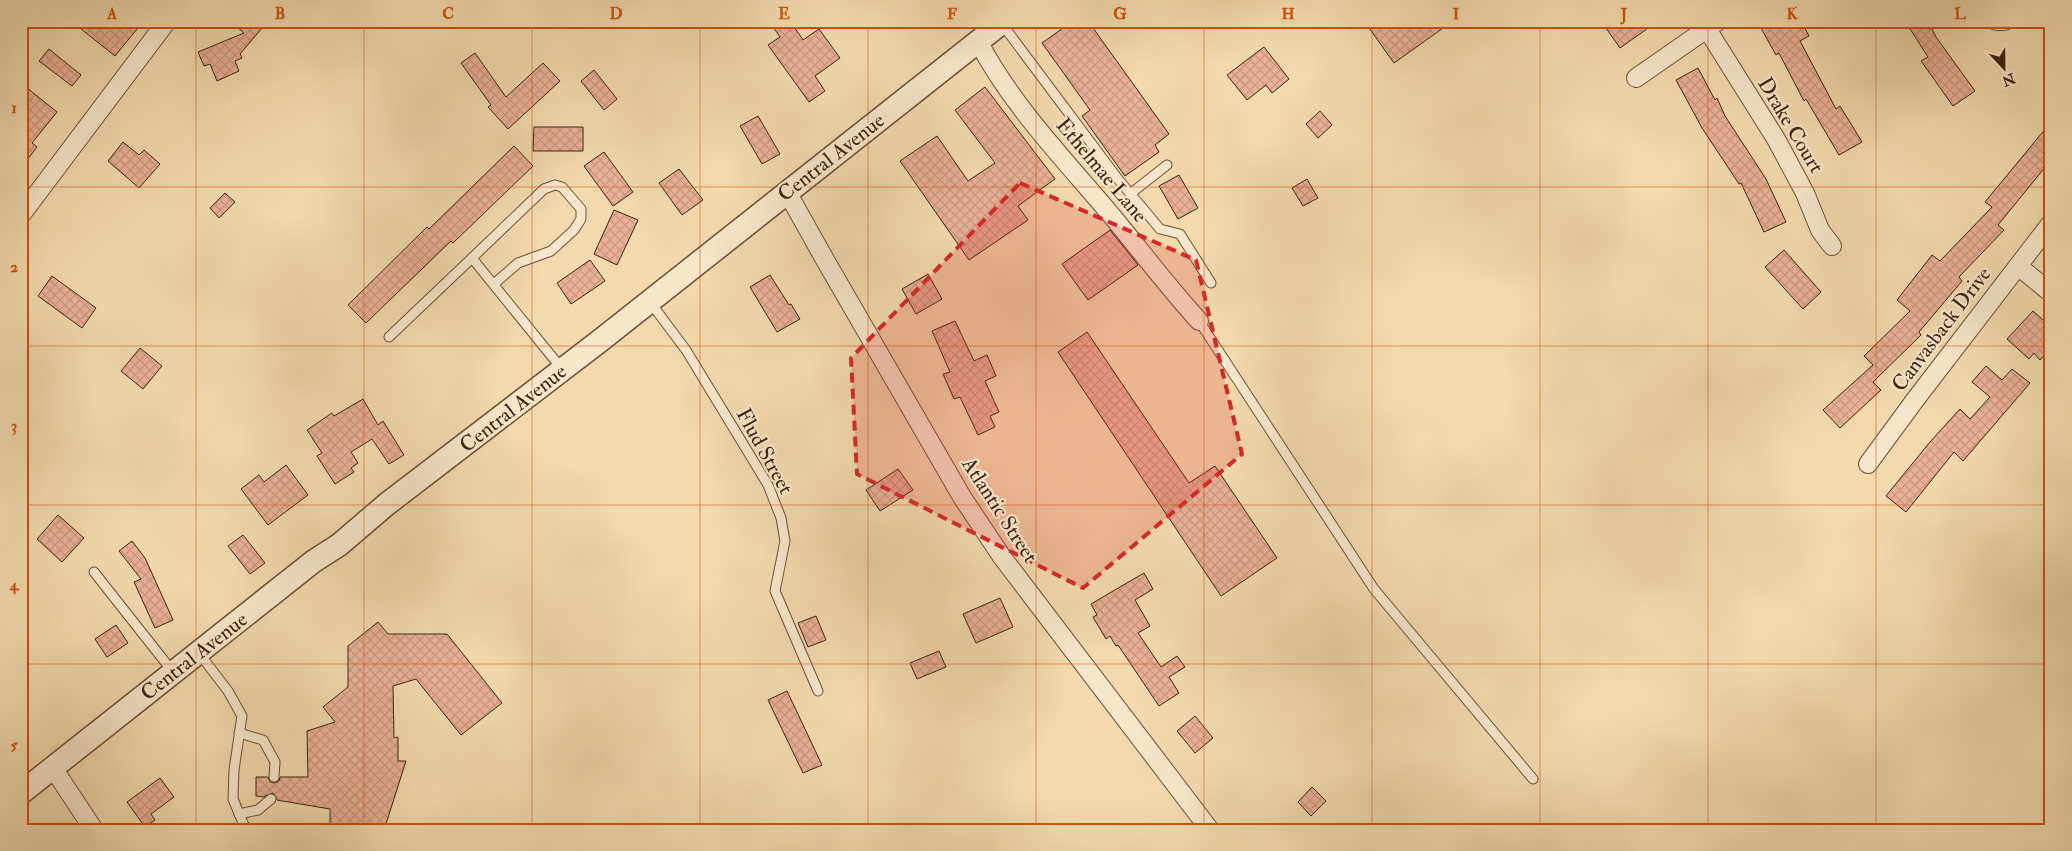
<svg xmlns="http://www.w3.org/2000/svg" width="2072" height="851" font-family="'IM FELL Double Pica',serif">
  <defs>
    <pattern id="building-cross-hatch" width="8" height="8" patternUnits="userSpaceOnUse" patternTransform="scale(1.25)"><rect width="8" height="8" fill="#e9b196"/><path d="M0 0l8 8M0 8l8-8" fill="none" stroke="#c99880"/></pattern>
  </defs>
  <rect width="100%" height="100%" fill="#f2daae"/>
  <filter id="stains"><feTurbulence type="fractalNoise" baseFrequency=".004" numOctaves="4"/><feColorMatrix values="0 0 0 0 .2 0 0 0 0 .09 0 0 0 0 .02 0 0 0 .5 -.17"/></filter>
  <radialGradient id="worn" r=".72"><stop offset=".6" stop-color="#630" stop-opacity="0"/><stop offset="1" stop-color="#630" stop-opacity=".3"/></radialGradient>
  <g fill="url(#building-cross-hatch)" stroke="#3d220b">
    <polygon points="71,21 126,21 137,29 115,56"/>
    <polygon points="230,21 268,21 240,54 242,58 235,61 239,71 217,81 210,64 204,66 198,52 244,33"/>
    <polygon points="769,21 790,21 803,40 819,29 840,58 815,76 825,91 809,102 768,45 780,37"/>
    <polygon points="1073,21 1088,21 1169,134 1155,145 1159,152 1125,176 1082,116 1090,110 1042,43"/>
    <polygon points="1364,21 1453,21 1394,63"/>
    <polygon points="1601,21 1658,21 1620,48"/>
    <polygon points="1757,21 1801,21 1809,36 1800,41 1836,109 1840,106 1862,142 1839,155 1806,99 1804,101 1779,53 1776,55"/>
    <polygon points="1905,21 1928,21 1936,37 1975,91 1953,106 1921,61 1928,57"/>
    <polygon points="1264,47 1289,79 1272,93 1266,85 1247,100 1227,75"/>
    <polygon points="49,49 81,75 72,86 39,61"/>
    <polygon points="475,53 506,97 543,63 560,81 508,129 488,107 491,105 461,63"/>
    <polygon points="1698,68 1715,100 1717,98 1725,116 1766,179 1786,222 1764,232 1741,183 1739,184 1702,128 1676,80"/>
    <polygon points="594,70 617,99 604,110 581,81"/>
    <polygon points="21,83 57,112 32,143 37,147 21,168"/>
    <polygon points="985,87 1055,179 1018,206 1028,220 969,260 900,161 937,136 968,181 995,163 955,110"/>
    <polygon points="1320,111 1332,125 1318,138 1306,124"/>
    <polygon points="758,116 780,154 762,164 740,126"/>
    <polygon points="2051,122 2051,160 1998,225 2004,230 1959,277 1962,281 1919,332 1921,335 1873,382 1881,390 1840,428 1823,410 1873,365 1864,356 1910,311 1897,300 1932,255 1940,261 1992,207 1985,202"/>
    <polygon points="534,127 583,127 583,151 533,151"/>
    <polygon points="123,142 139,155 144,150 160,164 139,188 108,161"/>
    <polygon points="514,146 533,166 453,243 451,241 366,323 348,305 427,227 429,229"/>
    <polygon points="604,152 633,192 613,206 584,166"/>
    <polygon points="679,169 703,200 682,215 659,183"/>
    <polygon points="1179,175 1198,208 1178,219 1159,186"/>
    <polygon points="1307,179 1318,198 1303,206 1292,188"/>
    <polygon points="225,193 235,202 219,218 210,208"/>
    <polygon points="614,210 638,220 617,265 594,254"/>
    <polygon points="1110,230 1138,265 1088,300 1062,264"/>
    <polygon points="1784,250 1821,292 1803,309 1765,267"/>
    <polygon points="590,260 605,281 571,304 557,283"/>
    <polygon points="928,274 942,299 916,314 902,289"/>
    <polygon points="770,275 789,305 791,304 800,319 777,332 750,287"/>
    <polygon points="52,276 96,308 82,328 38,296"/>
    <polygon points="2033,311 2051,327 2051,348 2040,360 2034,353 2029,359 2007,339"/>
    <polygon points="955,321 974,361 987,355 996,376 985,381 999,412 990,416 995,427 978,435 960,397 954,399 943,374 950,372 932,331"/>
    <polygon points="1087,332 1189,483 1215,466 1277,558 1221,596 1058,352"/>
    <polygon points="140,348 162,366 143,389 121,371"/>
    <polygon points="1986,366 2002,380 2012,369 2030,383 1963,461 1954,452 1906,512 1886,496 1930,442 1960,409 1970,419 1990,397 1972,382"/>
    <polygon points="363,399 378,425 383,421 404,455 389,464 372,439 351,452 358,463 351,468 354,472 335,484 317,456 322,453 307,430 332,413 334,416"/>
    <polygon points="286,465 308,495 268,525 241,489 259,475 264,482"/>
    <polygon points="898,469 913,490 880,511 866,490"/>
    <polygon points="58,515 84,538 62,562 37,539"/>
    <polygon points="243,535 265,563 250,574 228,546"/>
    <polygon points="132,541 145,558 173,620 155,628 134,582 141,579 119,551"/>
    <polygon points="1144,573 1153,589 1135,600 1150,626 1138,633 1161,667 1177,656 1185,667 1169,677 1179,693 1159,706 1118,645 1116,646 1110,636 1106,639 1093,617 1097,615 1091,604"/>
    <polygon points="1000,598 1013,627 976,643 963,614"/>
    <polygon points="816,616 826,640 808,647 798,623"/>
    <polygon points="378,622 388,634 447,634 502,703 461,735 416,679 393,686 394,738 398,737 398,761 406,761 384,830 330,830 330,809 277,800 273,793 263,797 256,796 256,777 268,777 270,782 274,783 279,781 280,777 308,777 307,731 335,722 323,707 348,687 348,646"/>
    <polygon points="116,625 128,643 107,657 95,639"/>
    <polygon points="939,651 946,667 917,679 910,663"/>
    <polygon points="787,691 822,765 803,773 768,700"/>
    <polygon points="1195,716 1213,738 1195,753 1177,731"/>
    <polygon points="160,778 174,797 151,814 155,820 145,827 127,802"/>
    <polygon points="1312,787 1326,801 1311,816 1298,802"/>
  </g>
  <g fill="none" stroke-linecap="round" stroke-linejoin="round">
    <defs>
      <g id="service">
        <polyline points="1002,24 1118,179 1160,229 1180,234 1211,283"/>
        <polyline points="1130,194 1167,165"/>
        <polyline points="494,284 518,263 551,251 574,230 581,219 581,209 562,187 555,185 544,189 472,258 562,369"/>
        <polyline points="650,302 686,350 768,485 781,518 785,541 775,591 818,691"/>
        <polyline points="1199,321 1374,589 1533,779"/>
        <polyline points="389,337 472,258"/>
        <polyline points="94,572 173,672"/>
        <polyline points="199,653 228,691 242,716 234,770 233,799 246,830"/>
        <polyline points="239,733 263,740 275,762 274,777"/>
        <polyline points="239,814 258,810 271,799"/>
      </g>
      <g id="minor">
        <polyline points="1996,21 2005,21"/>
        <polyline points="1707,29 1776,139 1805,193 1820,230 1832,246"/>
        <path d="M 978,41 C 1012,106 1065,160 1112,216 C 1141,251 1168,287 1199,321"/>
        <polyline points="1636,78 1718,21"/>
        <polyline points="787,192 824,258 962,497 1002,557 1210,830"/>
        <polyline points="21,215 167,21"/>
        <polyline points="2018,266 2051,293"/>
        <polyline points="1868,464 1915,400 2051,223"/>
        <polyline points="53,768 94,830"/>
      </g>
      <path id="tertiary" d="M 21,793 C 119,716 216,638 314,561 L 339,545 L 387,504 L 601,340 L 1004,21"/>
    </defs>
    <use href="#service" stroke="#6a5034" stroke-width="11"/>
    <use href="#minor" stroke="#6a5034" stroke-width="20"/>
    <use href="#tertiary" stroke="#6a5034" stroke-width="25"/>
    <use href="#service" stroke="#f7e7ca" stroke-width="9"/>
    <use href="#minor" stroke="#f7e7ca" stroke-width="18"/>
    <use href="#tertiary" stroke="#f7e7ca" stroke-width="22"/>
  </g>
  <path fill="#d62828" fill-opacity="0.2" stroke="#d62828" stroke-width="4" stroke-dasharray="10 6" stroke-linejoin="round" d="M 1020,183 L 1196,260 L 1242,454 L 1083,588 L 857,474 L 851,358 Z"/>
  <path fill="none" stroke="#ce510c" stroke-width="1" stroke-opacity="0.55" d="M 196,21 L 196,830M 364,21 L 364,830M 532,21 L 532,830M 700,21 L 700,830M 868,21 L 868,830M 1036,21 L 1036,830M 1204,21 L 1204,830M 1372,21 L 1372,830M 1540,21 L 1540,830M 1708,21 L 1708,830M 1876,21 L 1876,830M 21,187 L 2051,187M 21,346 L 2051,346M 21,505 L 2051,505M 21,664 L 2051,664"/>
  <g text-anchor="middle" stroke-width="4.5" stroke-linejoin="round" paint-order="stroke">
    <g font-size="21" fill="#3d220b" stroke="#f7e7ca">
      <text transform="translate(1791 125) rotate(59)" y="7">Drake Court</text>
      <text transform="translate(831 157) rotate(-38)" y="7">Central Avenue</text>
      <text transform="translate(1102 170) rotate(50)" y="7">Ethelmae Lane</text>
      <text transform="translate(1941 329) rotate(-53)" y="7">Canvasback Drive</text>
      <text transform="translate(513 408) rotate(-38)" y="7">Central Avenue</text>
      <text transform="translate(765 451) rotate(61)" y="7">Flud Street</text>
      <text transform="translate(1000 510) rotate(57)" y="7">Atlantic Street</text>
      <text transform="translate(194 656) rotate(-38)" y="7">Central Avenue</text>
    </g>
  </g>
  <rect width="2072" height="851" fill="none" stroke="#f2daae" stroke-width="55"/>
  <g transform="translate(2004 68) rotate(158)" stroke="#f7e7ca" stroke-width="4" paint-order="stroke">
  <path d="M0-4L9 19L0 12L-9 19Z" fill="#3d220b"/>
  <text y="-8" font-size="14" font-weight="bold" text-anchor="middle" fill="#3d220b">N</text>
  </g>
  <rect x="28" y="28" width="2016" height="796" fill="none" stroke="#ce510c" stroke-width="2"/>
  <g font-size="16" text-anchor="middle" font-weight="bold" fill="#ce510c">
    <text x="112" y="19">A</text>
    <text x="280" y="19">B</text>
    <text x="448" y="19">C</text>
    <text x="616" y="19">D</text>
    <text x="784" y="19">E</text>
    <text x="952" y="19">F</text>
    <text x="1120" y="19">G</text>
    <text x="1288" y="19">H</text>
    <text x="1456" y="19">I</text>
    <text x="1624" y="19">J</text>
    <text x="1792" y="19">K</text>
    <text x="1960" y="19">L</text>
    <text x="14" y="113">1</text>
    <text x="14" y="272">2</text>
    <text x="14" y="431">3</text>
    <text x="14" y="590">4</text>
    <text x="14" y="750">5</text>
  </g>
  <rect width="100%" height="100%" filter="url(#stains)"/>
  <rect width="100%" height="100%" fill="url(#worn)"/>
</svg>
